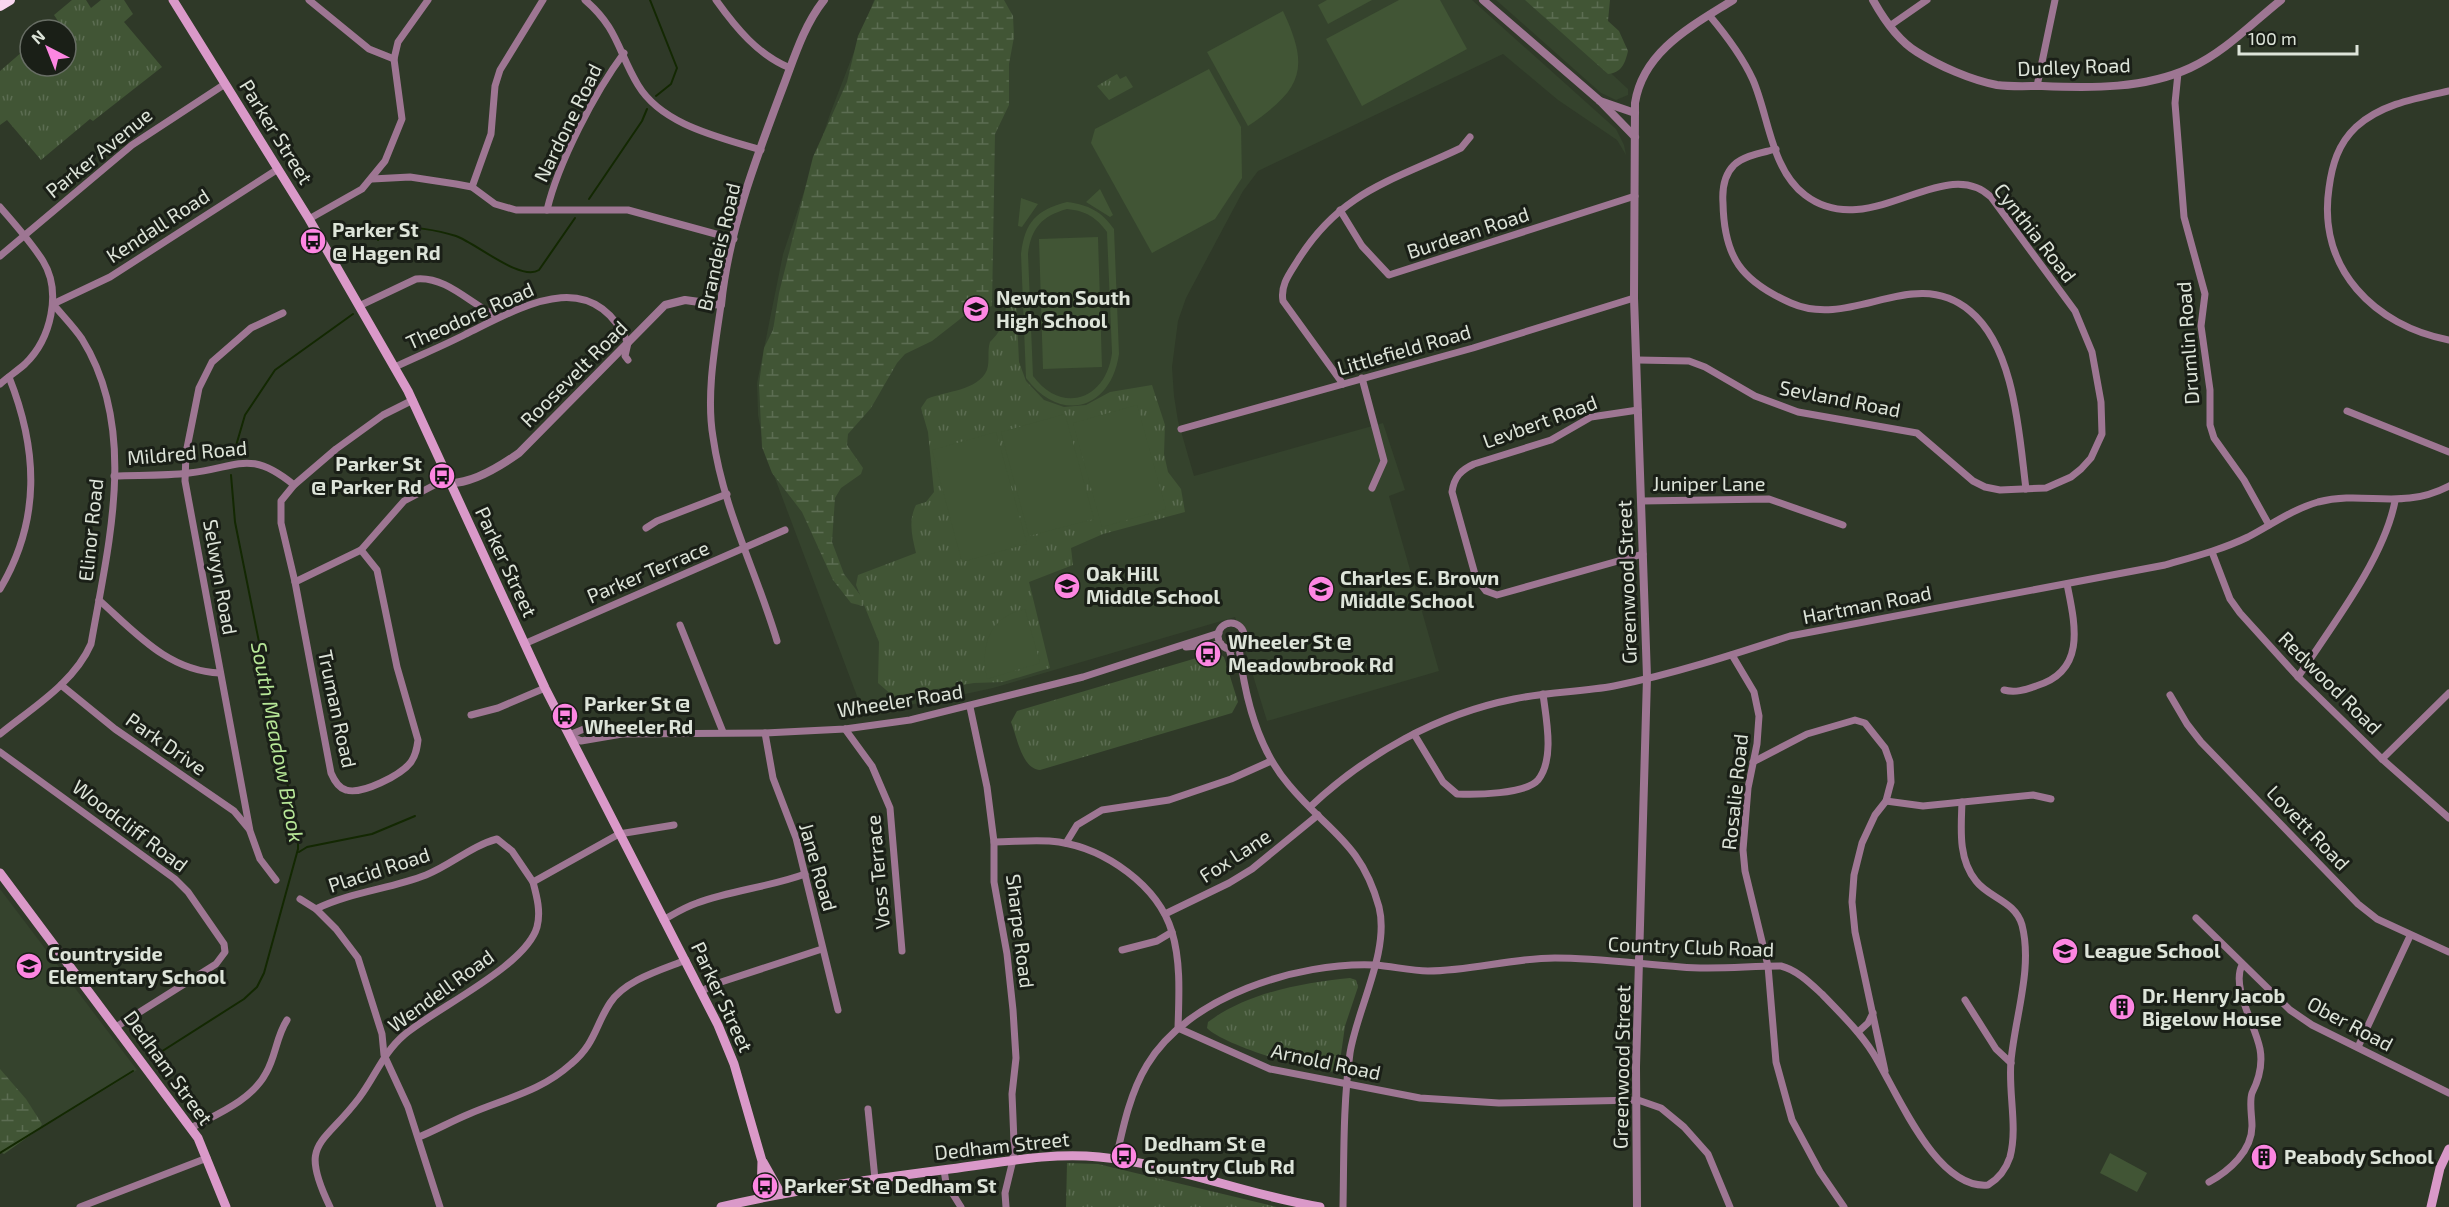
<svg xmlns="http://www.w3.org/2000/svg" width="2449" height="1207" font-family="'Exo 2',sans-serif">
  <defs>
    <pattern id="grass-tufts" width="24" height="20" patternUnits="userSpaceOnUse" patternTransform="scale(1.5)"><rect width="24" height="20" fill="#415535"/><path d="M3 7l-1-3M5 7V3M7 7l1-3M15 17l-1-3M17 17v-4M19 17l1-3" fill="none" stroke="#5c6d52"/></pattern>
    <pattern id="wetland-marsh" width="20" height="14" patternUnits="userSpaceOnUse" patternTransform="scale(1.5)"><rect width="20" height="14" fill="#415535"/><path d="M1 5h8M5 5V1M11 12h8M15 12V8" fill="none" stroke="#5c6d52"/></pattern>
  </defs>
  <rect width="100%" height="100%" fill="#2f3928"/>
  <g fill="#35432d">
    <polygon points="874,0 1472,0 1616,129 1624,145 1626,155 1617,140 1558,100 1503,54 1258,171 1243,191 1186,298 1178,321 1172,367 1174,396 1178,421 1194,476 1383,423 1405,490 1389,496 1439,671 1267,721 1235,617 993,688 933,701 863,712 764,449 758,415 757,383 783,254 830,114"/>
    <polygon points="1496,0 1532,0 1628,89 1628,95 1616,100 1601,93"/>
    <polygon points="0,889 137,1070 0,1154"/>
  </g>
  <g fill="url(#grass-tufts)">
    <polygon points="72,0 86,0 91,8 101,0 124,0 133,14 124,22 162,67 93,121 90,119 41,160 7,120 0,125 0,71 30,45 30,66 66,66 66,30 48,30 58,21 54,15"/>
    <polygon points="1117,74 1120,79 1126,76 1133,87 1109,100 1097,86"/>
    <path d="M 1016,297 L 1019,362 L 1026,381 L 1044,400 L 1064,407 L 1086,405 L 1110,392 L 1152,385 L 1165,425 L 1164,454 L 1168,472 L 1181,489 L 1185,512 L 1103,534 L 1071,548 L 1073,565 L 1029,582 L 1050,668 L 1003,682 L 974,683 L 893,696 L 878,683 L 879,642 L 856,585 L 858,575 L 916,553 C 912,536 908,521 916,505 L 926,502 L 934,492 L 928,432 L 921,408 L 927,399 C 945,391 978,391 987,370 C 990,361 987,351 990,342 C 1004,329 1005,316 1007,298 Z"/>
    <path d="M 1217,652 L 1224,657 L 1238,702 L 1232,713 L 1040,770 C 1022,769 1017,737 1011,722 L 1017,711 Z"/>
    <path d="M 1350,978 L 1356,980 L 1358,987 L 1345,1026 L 1339,1068 L 1336,1072 C 1312,1072 1223,1045 1207,1028 L 1208,1022 C 1249,992 1302,983 1350,978 Z"/>
    <polygon points="1067,1163 1098,1164 1277,1207 1066,1207"/>
  </g>
  <g fill="url(#wetland-marsh)">
    <polygon points="875,0 1004,0 1013,16 1014,37 1009,64 1009,105 995,134 992,306 964,316 932,341 905,354 897,363 871,408 848,434 847,445 863,468 861,474 841,488 835,498 832,542 844,574 865,601 863,606 851,603 833,580 802,512 772,473 762,447 759,384 764,348 773,330 779,293 813,157 847,82 858,36"/>
    <path d="M 1525,0 L 1610,0 L 1608,21 L 1619,31 L 1628,51 C 1625,64 1621,73 1608,74 Z"/>
    <polygon points="0,1069 26,1099 42,1124 39,1129 4,1154 0,1152"/>
  </g>
  <g fill="#415535" fill-rule="evenodd">
    <polygon points="1327,0 1372,0 1328,24 1318,5"/>
    <polygon points="1399,0 1440,0 1467,49 1362,106 1326,39"/>
    <path d="M 1283,11 C 1311,70 1301,90 1248,126 L 1207,52 Z"/>
    <polygon points="1209,69 1241,127 1242,178 1215,219 1152,253 1091,143 1095,129"/>
    <polygon points="1100,189 1113,215 1110,217 1086,202"/>
    <polygon points="1021,198 1038,204 1022,227 1018,226"/>
    <path d="M 1067,202 C 1089,205 1101,211 1114,229 L 1119,354 C 1111,410 1060,424 1026,378 L 1021,254 C 1025,222 1036,210 1067,202 ZM 1067,209 C 1086,211 1096,217 1107,232 L 1112,353 C 1106,400 1062,415 1033,376 L 1028,254 C 1031,228 1042,216 1067,209 Z"/>
    <polygon points="1098,237 1102,367 1043,369 1039,239"/>
    <polygon points="1137,405 1166,509 1102,527 1073,423"/>
    <polygon points="1065,414 1094,519 1029,536 1001,432"/>
    <polygon points="996,432 1027,544 962,562 932,450"/>
    <path d="M 1025,609 L 1040,663 L 987,679 C 980,645 989,617 1025,609 Z"/>
    <polygon points="2110,1153 2147,1173 2137,1192 2100,1173"/>
  </g>
  <g fill="none" stroke-linecap="round" stroke-linejoin="round">
    <g stroke="#132802" stroke-width="2">
      <polyline points="650,0 677,68 671,84 656,96"/>
      <polyline points="589,199 642,121 647,109"/>
      <path d="M 378,240 L 383,231 L 391,227 C 411,226 437,230 456,236 C 476,243 521,282 539,270 L 575,218"/>
      <polyline points="233,456 245,415 275,370 353,314"/>
      <polyline points="299,852 307,847 372,834 415,816"/>
      <polyline points="153,1057 244,999 257,987 264,973 298,849 298,837 235,522 231,475"/>
      <polyline points="0,1153 133,1071"/>
    </g>
    <g stroke="#9e7693" stroke-width="7">
      <polyline points="309,0 369,49 394,59"/>
      <path d="M 585,0 C 618,28 618,52 638,85 C 662,125 719,137 761,150"/>
      <path d="M 716,0 C 736,28 758,55 790,68"/>
      <polyline points="1891,25 1927,0"/>
      <polyline points="2178,73 2175,103 2184,217 2205,294 2201,326 2210,390 2210,425 2214,438 2244,480 2269,525"/>
      <polyline points="2037,86 2055,0"/>
      <path d="M 2449,91 C 2417,98 2381,104 2356,127 C 2338,144 2332,165 2329,188 C 2317,269 2375,326 2449,340"/>
      <path d="M 1776,149 C 1762,153 1745,155 1734,165 C 1724,175 1722,189 1723,203 C 1724,257 1741,281 1791,303 C 1852,330 1914,264 1970,311 C 2015,348 2019,434 2026,489"/>
      <polyline points="372,179 410,177 456,184 472,187 495,204 516,210 628,210 734,239"/>
      <polyline points="472,187 491,134 495,86 500,70 543,0"/>
      <path d="M 0,207 C 15,224 31,242 43,261 C 62,292 51,339 25,364 C 17,371 8,377 0,384"/>
      <path d="M 547,210 C 558,163 595,92 624,53"/>
      <polyline points="1340,210 1362,246 1389,275 1635,196"/>
      <polyline points="309,219 362,189 385,161 402,119 394,59 398,42 428,0"/>
      <polyline points="0,256 132,145 225,84"/>
      <path d="M 721,305 C 715,346 706,395 713,437 C 723,509 757,573 777,641"/>
      <path d="M 359,306 L 416,279 C 447,276 471,305 498,317"/>
      <path d="M 1638,360 L 1689,361 L 1705,367 L 1755,396 L 1798,412 L 1917,433 L 1973,481 L 1985,487 L 2000,490 L 2046,488 L 2071,477 L 2081,469 L 2091,458 L 2102,434 L 2101,402 L 2092,352 L 2075,311 L 1991,197 C 1944,152 1869,244 1805,195 C 1771,169 1769,117 1753,80 C 1742,56 1726,35 1709,15"/>
      <path d="M 395,367 C 418,356 443,346 466,334 C 523,306 592,264 628,343 L 625,356 L 628,360"/>
      <polyline points="1362,378 1384,461 1372,488"/>
      <path d="M 1343,384 L 1283,301 C 1280,285 1290,273 1298,260 C 1341,191 1392,181 1461,148 L 1470,137"/>
      <path d="M 1638,410 L 1591,417 L 1551,440 L 1474,464 C 1461,470 1454,477 1452,492 L 1476,578 L 1486,591 L 1497,595 L 1643,554"/>
      <polyline points="2347,411 2449,452"/>
      <polyline points="1181,429 1473,348 1634,298"/>
      <path d="M 114,476 C 138,475 164,476 189,473 C 238,468 249,448 294,485"/>
      <polyline points="1642,501 1769,499 1843,525"/>
      <polyline points="646,528 657,521 727,494"/>
      <path d="M 361,550 L 377,570 L 397,667 L 418,740 C 417,748 416,755 411,762 C 401,775 362,795 346,790 C 338,788 334,780 331,773 L 295,582 L 281,523 L 281,501 L 294,485 L 336,449 L 383,415 L 413,400"/>
      <polyline points="2212,552 2230,599 2240,613 2298,677 2382,759 2449,818"/>
      <polyline points="295,582 361,550 404,501 442,481 451,483"/>
      <path d="M 0,589 C 41,520 38,450 9,377"/>
      <path d="M 99,600 C 136,633 168,671 220,673"/>
      <circle cx="1231" cy="636" r="13"/>
      <polyline points="680,625 723,732"/>
      <polyline points="524,644 785,530"/>
      <polyline points="1186,647 1221,644"/>
      <path d="M 1239,647 C 1244,693 1257,748 1289,785 C 1328,832 1361,842 1379,907 C 1390,951 1357,1009 1350,1053 C 1343,1105 1344,1155 1343,1207"/>
      <polyline points="1229,649 1232,659 1241,669"/>
      <polyline points="1732,655 1754,692 1759,716 1757,744 1748,788 1743,850 1745,871 1768,966 1776,1062 1792,1120 1820,1172 1844,1207"/>
      <path d="M 2298,677 C 2331,627 2384,559 2395,501"/>
      <polyline points="61,685 115,729 234,811 249,829"/>
      <path d="M 2004,690 C 2015,693 2025,690 2036,686 C 2087,671 2075,624 2067,584"/>
      <polyline points="2170,695 2187,724 2201,742 2358,904 2377,919 2449,952"/>
      <polyline points="970,707 987,787 994,842 994,882 1007,954 1013,1010 1016,1058 1012,1094 1014,1142 1013,1160 1005,1193 1006,1207"/>
      <polyline points="471,715 498,708 545,688"/>
      <polyline points="845,729 872,766 890,808 902,951"/>
      <polyline points="765,733 773,778 796,838 838,1010"/>
      <path d="M 0,734 C 32,708 74,683 91,644 C 108,546 139,430 82,339 C 74,327 62,315 53,304 L 110,277 L 278,169"/>
      <path d="M 1414,734 L 1443,782 L 1457,794 C 1475,795 1526,794 1538,780 C 1555,759 1546,718 1543,694"/>
      <polyline points="569,735 581,741 622,734 765,733 845,729 910,720 1083,677 1219,633"/>
      <polyline points="569,735 584,729 620,733"/>
      <polyline points="0,752 175,879 188,892 224,944 225,952 216,964 116,1027"/>
      <polyline points="2382,759 2449,693"/>
      <polyline points="1753,762 1807,734 1855,720 1865,723 1885,748 1890,762 1891,782 1886,801 1875,815 1862,843 1854,875 1852,902 1855,932 1885,1071"/>
      <polyline points="1886,801 1923,806 2033,795 2051,799"/>
      <path d="M 1310,807 C 1366,754 1438,714 1514,699 C 1547,692 1581,692 1614,686 C 1673,674 1732,655 1790,636 L 2165,565 C 2193,557 2221,550 2248,537 C 2271,525 2293,509 2318,502 C 2365,490 2401,511 2449,486"/>
      <path d="M 994,842 C 1015,842 1038,839 1059,842 C 1105,849 1158,885 1172,932 C 1181,962 1179,996 1178,1028 L 1270,1069 L 1420,1098 L 1499,1103 L 1638,1100 L 1661,1108 L 1684,1127 L 1708,1154 L 1730,1207"/>
      <polyline points="1066,843 1077,825 1102,810 1169,800 1231,779 1271,761"/>
      <polyline points="276,880 260,859 250,831 185,481 186,453 199,388 212,362 251,328 283,313"/>
      <polyline points="300,899 316,909 336,929 358,958 382,1034 384,1055 408,1107 440,1207"/>
      <path d="M 316,909 C 351,892 390,889 426,875 C 451,865 471,846 497,839 L 512,851 L 533,882"/>
      <polyline points="1165,914 1229,883 1252,869 1318,815"/>
      <polyline points="2196,918 2290,1010 2312,1025 2449,1093"/>
      <path d="M 663,920 C 674,914 685,907 697,903 C 732,890 770,887 805,874"/>
      <polyline points="1122,950 1157,941 1172,932"/>
      <polyline points="701,992 712,985 822,949"/>
      <polyline points="1965,1000 1996,1049 2011,1063"/>
      <polyline points="1858,1032 1868,1023 1873,1013"/>
      <polyline points="2358,1047 2410,936"/>
      <polyline points="868,1109 875,1179"/>
      <path d="M 191,1128 C 217,1114 252,1100 266,1073 C 276,1056 276,1037 287,1020"/>
      <path d="M 419,1137 C 436,1130 452,1121 469,1114 C 506,1098 540,1092 571,1064 C 595,1044 595,1026 610,1003 C 625,980 661,970 686,960"/>
      <path d="M 1116,1159 C 1123,1127 1130,1093 1147,1065 C 1188,996 1298,962 1374,965 C 1392,966 1410,971 1428,971 C 1471,971 1512,958 1555,958 C 1597,958 1639,964 1681,967 C 1714,970 1748,966 1781,966 C 1797,970 1810,983 1822,994 C 1840,1013 1859,1031 1873,1053 C 1896,1089 1935,1190 1988,1185 C 2000,1178 2006,1169 2010,1157 C 2018,1127 2008,1092 2011,1061 C 2015,1017 2033,968 2022,925 C 2015,901 1989,898 1976,881 C 1958,859 1961,829 1962,802"/>
      <polyline points="944,1170 946,1183 961,1207"/>
      <path d="M 2209,1182 C 2229,1171 2252,1151 2252,1126 C 2252,1116 2249,1102 2252,1093 C 2259,1079 2263,1065 2260,1049 C 2255,1024 2231,987 2242,965"/>
      <polyline points="80,1207 207,1158"/>
      <path d="M 330,1207 C 298,1141 322,1147 359,1098 C 375,1077 383,1053 404,1035 C 436,1008 526,966 537,927 C 541,912 537,897 533,882 L 619,834 L 674,825"/>
    </g>
    <g stroke="#9e7693" stroke-width="8">
      <polyline points="1483,0 1600,101 1635,137"/>
      <path d="M 1873,0 C 1883,18 1899,41 1917,52 C 1939,66 1971,80 1997,85 C 2011,87 2028,86 2042,86 C 2092,88 2144,89 2190,68 C 2225,52 2252,23 2281,0"/>
      <polyline points="1600,101 1635,113"/>
      <path d="M 451,483 C 473,483 502,465 519,453 L 665,305 L 685,300 L 721,305 C 728,231 757,156 783,87 C 794,58 804,25 824,0"/>
      <path d="M 1637,1207 L 1636,1067 L 1647,677 L 1634,298 L 1635,103 C 1643,51 1692,26 1733,0"/>
    </g>
    <g stroke="#da99c9" stroke-width="9">
      <polyline points="173,0 309,219 408,391 545,688 718,1025 734,1064 762,1161 761,1197"/>
      <polyline points="0,873 198,1138 226,1207"/>
      <polyline points="763,1162 781,1194"/>
      <path d="M 721,1207 C 796,1189 873,1179 950,1169 C 999,1163 1049,1152 1099,1157 C 1174,1164 1246,1195 1320,1207"/>
      <polyline points="2431,1207 2440,1168 2449,1149"/>
    </g>
    <polyline stroke="#f8d6ef" stroke-width="10" points="0,6 10,0"/>
  </g>
  <defs>
    <symbol id="bus-disc" viewBox="-11 -11 22 22"><circle r="9.5" fill="#fd86e2" stroke="#1a1f17"/><path d="M-5-6H5V4H4V6H2V4H-2V6H-4V4H-5ZM-3.5-4V0h7V-4ZM-3.5 1.2v1.5H-2V1.2ZM2 1.2v1.5H3.5V1.2Z" fill="#111"/></symbol>
    <symbol id="school-disc" viewBox="-11 -11 22 22"><circle r="9.5" fill="#fd86e2" stroke="#1a1f17"/><path d="M0-5L7-2L0 1L-7-2ZM-4 1L0 2.5L4 1V4Q0 6-4 4Z" fill="#111"/></symbol>
    <symbol id="building-disc" viewBox="-11 -11 22 22"><circle r="9.5" fill="#fd86e2" stroke="#1a1f17"/><path d="M-4-6H4V6H1V3H-1V6H-4ZM-2.5-4.3h1.7v1.8h-1.7ZM.8-4.3h1.7v1.8H.8ZM-2.5-1h1.7V.8h-1.7ZM.8-1h1.7V.8H.8Z" fill="#111"/></symbol>
  </defs>
  <g fill-rule="evenodd">
    <use href="#bus-disc" x="298" y="226" width="30" height="30"/>
    <use href="#school-disc" x="961" y="294" width="30" height="30"/>
    <use href="#bus-disc" x="427" y="461" width="30" height="30"/>
    <use href="#school-disc" x="1052" y="571" width="30" height="30"/>
    <use href="#school-disc" x="1306" y="574" width="30" height="30"/>
    <use href="#bus-disc" x="1193" y="639" width="30" height="30"/>
    <use href="#bus-disc" x="550" y="701" width="30" height="30"/>
    <use href="#school-disc" x="2050" y="936" width="30" height="30"/>
    <use href="#school-disc" x="14" y="951" width="30" height="30"/>
    <use href="#building-disc" x="2107" y="992" width="30" height="30"/>
    <use href="#bus-disc" x="1109" y="1141" width="30" height="30"/>
    <use href="#building-disc" x="2249" y="1142" width="30" height="30"/>
    <use href="#bus-disc" x="750" y="1171" width="30" height="30"/>
  </g>
  <g text-anchor="middle" stroke-width="6" stroke-linejoin="round" paint-order="stroke">
    <g font-size="20" fill="#dde4d9" stroke="#1a1f17">
      <text transform="translate(2074 67) rotate(-2)" y="7">Dudley Road</text>
      <text transform="translate(568 123) rotate(-64)" y="7">Nardone Road</text>
      <text transform="translate(276 132) rotate(58)" y="7">Parker Street</text>
      <text transform="translate(99 153) rotate(-39)" y="7">Parker Avenue</text>
      <text transform="translate(158 226) rotate(-33)" y="7">Kendall Road</text>
      <text transform="translate(1468 233) rotate(-18)" y="7">Burdean Road</text>
      <text transform="translate(2035 233) rotate(52)" y="7">Cynthia Road</text>
      <text transform="translate(719 247) rotate(-77)" y="7">Brandeis Road</text>
      <text transform="translate(470 316) rotate(-24)" y="7">Theodore Road</text>
      <text transform="translate(2188 343) rotate(-94)" y="7">Drumlin Road</text>
      <text transform="translate(1404 350) rotate(-16)" y="7">Littlefield Road</text>
      <text transform="translate(574 374) rotate(-45)" y="7">Roosevelt Road</text>
      <text transform="translate(1840 399) rotate(11)" y="7">Sevland Road</text>
      <text transform="translate(1540 422) rotate(-20)" y="7">Levbert Road</text>
      <text transform="translate(187 453) rotate(-5)" y="7">Mildred Road</text>
      <text x="1709" y="491">Juniper Lane</text>
      <text transform="translate(91 530) rotate(-84)" y="7">Elinor Road</text>
      <text transform="translate(506 562) rotate(65)" y="7">Parker Street</text>
      <text transform="translate(648 572) rotate(-23)" y="7">Parker Terrace</text>
      <text transform="translate(220 577) rotate(80)" y="7">Selwyn Road</text>
      <text transform="translate(1627 582) rotate(-92)" y="7">Greenwood Street</text>
      <text transform="translate(1867 605) rotate(-11)" y="7">Hartman Road</text>
      <text transform="translate(2330 683) rotate(45)" y="7">Redwood Road</text>
      <text transform="translate(900 701) rotate(-9)" y="7">Wheeler Road</text>
      <text transform="translate(337 709) rotate(78)" y="7">Truman Road</text>
      <text transform="translate(166 744) rotate(35)" y="7">Park Drive</text>
      <text transform="translate(1735 792) rotate(-84)" y="7">Rosalie Road</text>
      <text transform="translate(130 826) rotate(37)" y="7">Woodcliff Road</text>
      <text transform="translate(2308 828) rotate(46)" y="7">Lovett Road</text>
      <text transform="translate(1235 856) rotate(-33)" y="7">Fox Lane</text>
      <text transform="translate(818 867) rotate(74)" y="7">Jane Road</text>
      <text transform="translate(379 870) rotate(-18)" y="7">Placid Road</text>
      <text transform="translate(878 872) rotate(-95)" y="7">Voss Terrace</text>
      <text transform="translate(1020 931) rotate(83)" y="7">Sharpe Road</text>
      <text transform="translate(1691 947) rotate(2)" y="7">Country Club Road</text>
      <text transform="translate(441 991) rotate(-36)" y="7">Wendell Road</text>
      <text transform="translate(722 997) rotate(65)" y="7">Parker Street</text>
      <text transform="translate(2350 1024) rotate(28)" y="7">Ober Road</text>
      <text transform="translate(1326 1062) rotate(12)" y="7">Arnold Road</text>
      <text transform="translate(1622 1067) rotate(-89)" y="7">Greenwood Street</text>
      <text transform="translate(168 1068) rotate(54)" y="7">Dedham Street</text>
      <text transform="translate(1002 1146) rotate(-6)" y="7">Dedham Street</text>
    </g>
    <g font-size="20" font-weight="bold" fill="#dde4d9" stroke="#1a1f17" text-anchor="start">
      <text x="332" y="237">Parker St<tspan x="332" dy="23">@ Hagen Rd</tspan></text>
      <text x="996" y="305">Newton South<tspan x="996" dy="23">High School</tspan></text>
      <text x="422" y="471" text-anchor="end">Parker St<tspan x="422" dy="23">@ Parker Rd</tspan></text>
      <text x="1086" y="581">Oak Hill<tspan x="1086" dy="23">Middle School</tspan></text>
      <text x="1340" y="585">Charles E. Brown<tspan x="1340" dy="23">Middle School</tspan></text>
      <text x="1228" y="649">Wheeler St @<tspan x="1228" dy="23">Meadowbrook Rd</tspan></text>
      <text x="584" y="711">Parker St @<tspan x="584" dy="23">Wheeler Rd</tspan></text>
      <text x="2084" y="958">League School</text>
      <text x="48" y="961">Countryside<tspan x="48" dy="23">Elementary School</tspan></text>
      <text x="2142" y="1003">Dr. Henry Jacob<tspan x="2142" dy="23">Bigelow House</tspan></text>
      <text x="1144" y="1151">Dedham St @<tspan x="1144" dy="23">Country Club Rd</tspan></text>
      <text x="2284" y="1164">Peabody School</text>
      <text x="784" y="1193">Parker St @ Dedham St</text>
    </g>
    <g font-size="21" font-style="italic" fill="#b6e697" stroke="#1a1f17">
      <text transform="translate(277 742) rotate(79)" y="7">South Meadow Brook</text>
    </g>
  </g>
  <g transform="translate(48 48) rotate(318)"><circle r="28" fill="#1a1f17" stroke="#686e65" stroke-width="1.5"/>
  <path d="M0-4.5L10 22L0 15L-10 22Z" fill="#fd86e2"/>
  <text y="-9" font-size="16" font-weight="bold" text-anchor="middle" fill="#dde4d9">N</text>
  </g>
  <path d="M2239 45v9h118v-9" fill="none" stroke="#dde4d9" stroke-width="3"/>
  <text x="2248" y="45" font-size="18" fill="#dde4d9" stroke="#1a1f17" stroke-width="4.5" paint-order="stroke">100 m</text>
</svg>
